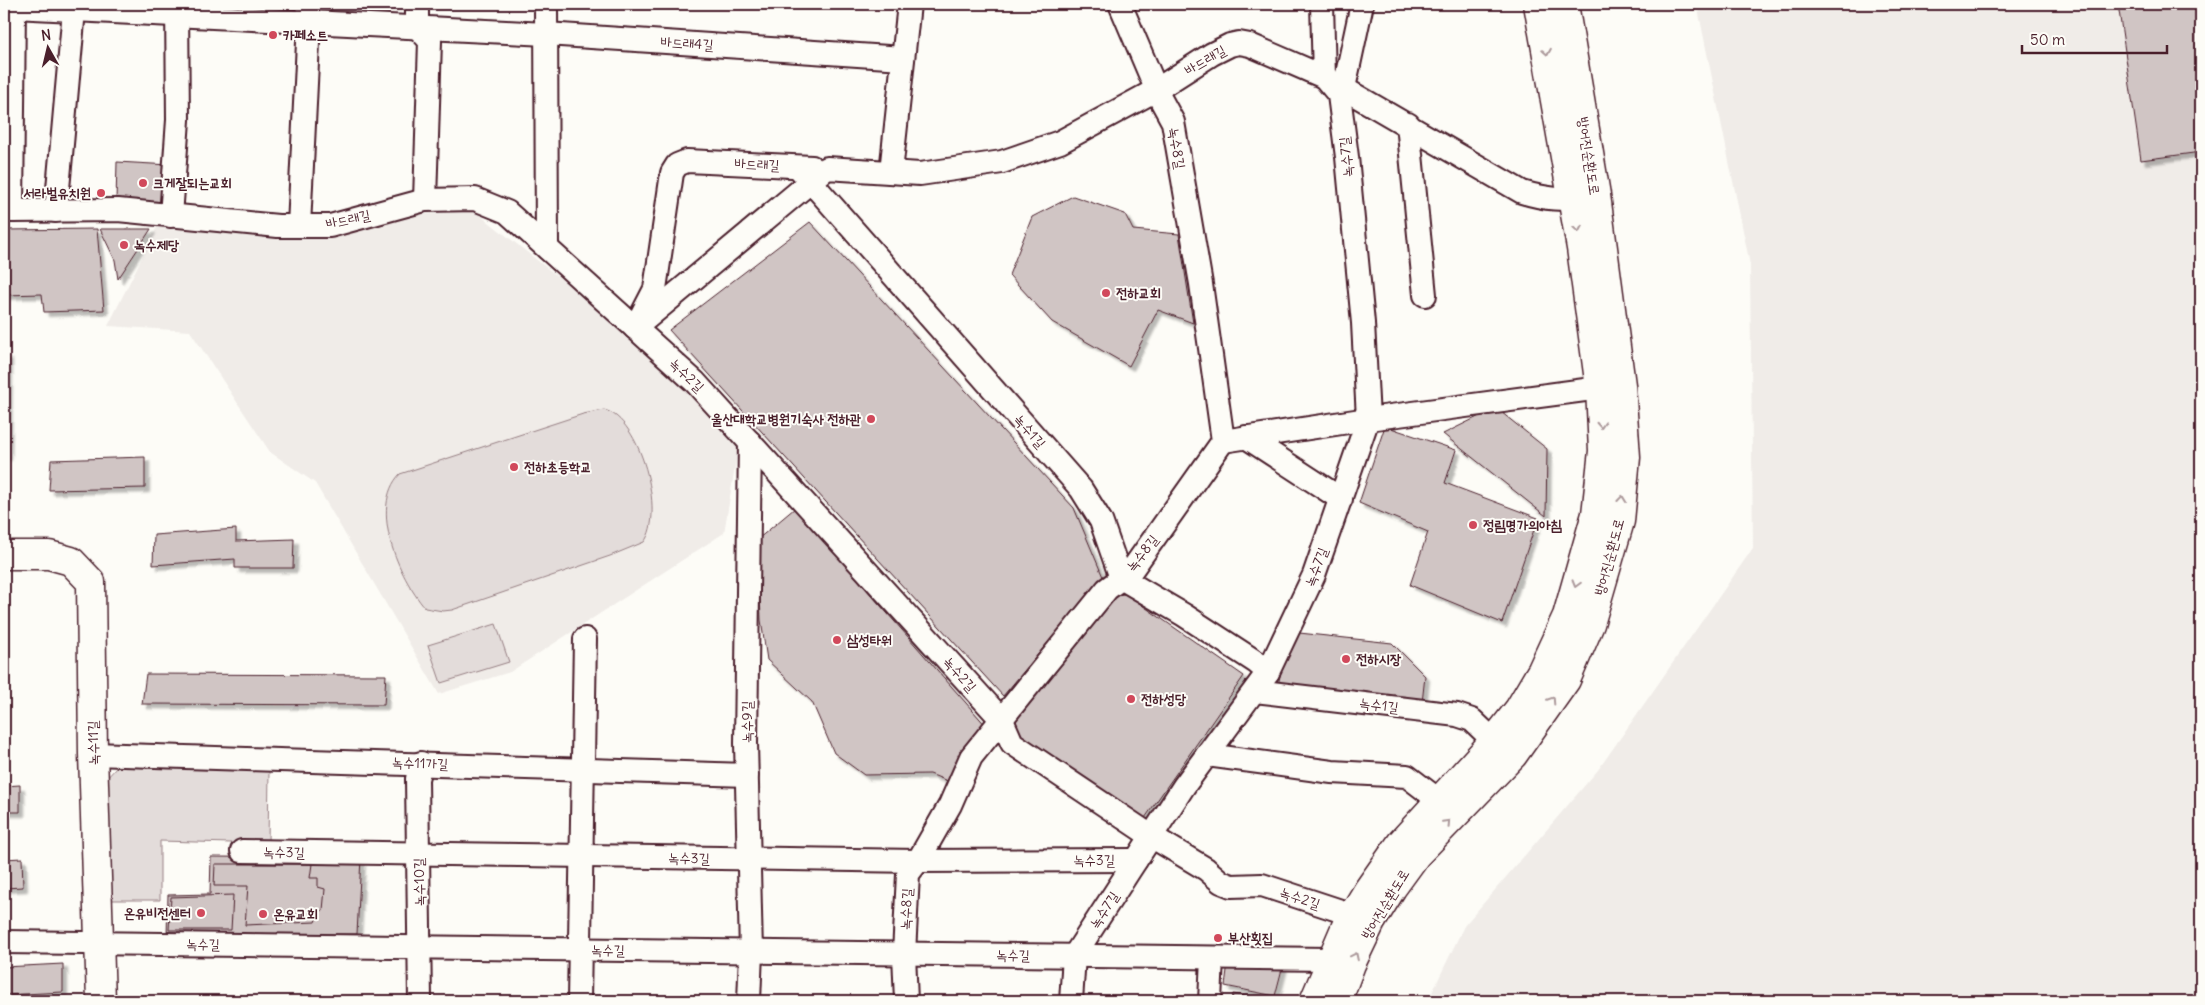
<svg xmlns="http://www.w3.org/2000/svg" width="2205" height="1005" font-family="Delius,'Poor Story',sans-serif">
  <defs>
    <filter id="shadow"><feDropShadow dx="4.5" dy="4.5" stdDeviation="1" flood-color="#0004"/></filter>
  </defs>
  <rect width="100%" height="100%" fill="#fdfcf7"/>
  <filter id="ink" filterUnits="userSpaceOnUse"><feTurbulence type="fractalNoise" baseFrequency=".02" numOctaves="2"/><feDisplacementMap in="SourceGraphic" scale="10" xChannelSelector="R" yChannelSelector="G"/><feConvolveMatrix kernelMatrix="1 2 1 2 8 2 1 2 1" color-interpolation-filters="sRGB"/></filter>
  <g filter="url(#ink)">
    <g fill="#f0ece8">
      <polygon points="1697,4 2201,4 2201,1001 1428,1001 1464,926 1598,770 1753,548 1750,265"/>
      <polygon points="475,211 657,355 739,443 724,533 510,672 439,694 315,483 270,452 190,331 108,326 157,227"/>
    </g>
    <g fill="#e3dcda" stroke="#967e82">
      <path d="M 604,410 C 640,418 666,514 644,542 L 610,556 L 452,610 L 443,611 L 425,608 C 399,577 368,508 400,474 L 583,414 Z"/>
      <polygon points="496,624 509,662 441,683 428,645"/>
      <polygon points="117,767 269,770 268,844 160,841 160,900 105,900 105,780"/>
    </g>
    <g fill="#d0c5c4" stroke="#4a1f2b" filter="url(#shadow)">
      <polygon points="2118,4 2201,4 2201,152 2141,160"/>
      <polygon points="117,162 170,165 168,203 116,201"/>
      <polygon points="1073,196 1125,214 1133,230 1179,234 1193,323 1158,310 1129,366 1052,322 1009,275 1032,217"/>
      <polygon points="810,222 1074,508 1103,577 1003,696 669,330"/>
      <polygon points="97,229 104,310 44,312 42,294 4,295 4,230"/>
      <polygon points="100,229 151,229 118,279 115,260"/>
      <polygon points="4,355 8,355 7,456 4,456"/>
      <polygon points="1496,408 1547,449 1546,516 1443,434"/>
      <polygon points="1385,426 1456,450 1445,483 1538,518 1502,623 1410,585 1428,532 1359,503"/>
      <polygon points="145,457 145,488 49,490 51,460"/>
      <polygon points="795,508 987,727 955,784 930,774 864,775 834,753 812,702 767,660 761,620 758,539"/>
      <polygon points="236,529 236,541 294,539 293,568 235,568 235,559 153,565 154,535"/>
      <polygon points="1126,594 1244,676 1145,818 1019,742 1016,721 1111,595"/>
      <polygon points="1290,632 1392,643 1425,676 1422,703 1278,685"/>
      <polygon points="146,674 386,675 384,705 142,704"/>
      <polygon points="20,785 20,812 4,812 4,786"/>
      <polygon points="211,857 361,858 357,934 167,936 168,895 210,894"/>
      <polygon points="22,858 23,887 4,888 4,859"/>
      <polygon points="215,864 312,864 310,878 318,878 318,887 325,889 323,910 319,912 315,922 245,925 248,886 214,886"/>
      <polygon points="233,895 231,930 169,930 171,897"/>
      <polygon points="1228,962 1283,965 1275,996 1225,986"/>
      <polygon points="63,964 63,992 4,995 4,967"/>
      <polygon points="1233,994 1273,1000 1232,1001"/>
    </g>
    <g fill="none" stroke-linecap="round" stroke-linejoin="round">
      <defs>
        <g id="minor">
          <polyline points="417,4 417,27"/>
          <polyline points="546,4 547,248"/>
          <polyline points="14,7 546,34 903,58"/>
          <polyline points="417,27 430,41 425,200"/>
          <polyline points="1344,88 1362,4"/>
          <polyline points="1408,124 1425,295"/>
          <polyline points="798,167 1081,489 1101,521 1121,578 1184,615 1256,662 1268,672"/>
          <polyline points="891,172 909,4"/>
          <polyline points="4,211 12,211 14,4"/>
          <polyline points="12,211 118,210 278,226 330,226 425,200 475,199 507,212 695,382 1002,720 1012,743 1151,836 1206,869 1221,882 1231,886 1262,885 1353,915"/>
          <polyline points="56,211 74,10"/>
          <polyline points="171,216 178,120 177,4"/>
          <polyline points="299,226 309,22 307,4"/>
          <polyline points="639,320 655,289 672,173 677,165 687,161 812,167"/>
          <path d="M 635,328 L 827,168 L 920,174 L 1002,162 L 1060,142 L 1156,90 L 1212,54 L 1230,45 L 1239,43 L 1250,45 L 1324,77 L 1522,192 C 1545,199 1564,201 1587,197"/>
          <polyline points="1246,437 1341,499"/>
          <polyline points="1223,441 1368,419 1600,388"/>
          <polyline points="1255,691 1457,715 1472,720 1494,741"/>
          <polyline points="93,754 747,775"/>
          <polyline points="1207,755 1332,772 1407,776 1441,802"/>
          <polyline points="242,851 918,861 1136,860"/>
          <polyline points="4,942 1331,959"/>
          <polyline points="420,1001 417,779 421,763"/>
          <polyline points="579,1001 585,639"/>
          <polyline points="749,1001 751,952 746,743 750,442"/>
          <polyline points="906,1001 904,954 908,874 918,861 950,805 971,757 1107,589 1131,571 1223,441 1201,284 1173,122 1160,98 1120,4"/>
          <polyline points="1071,1001 1074,956 1184,786 1268,672 1314,575 1368,419 1363,323 1347,157 1339,95 1324,77 1322,4"/>
          <polyline points="1210,1001 1212,958"/>
        </g>
        <polyline id="tertiary" points="4,555 49,555 71,561 91,582 93,754 101,1001"/>
        <g id="secondary">
          <polyline points="1314,1001 1346,926 1368,890 1401,843 1494,741 1519,709 1542,670 1567,616 1596,514 1603,451 1600,388 1581,248 1538,4"/>
          <polyline points="1337,1001 1351,964 1371,922 1392,888 1416,855 1513,755 1566,680 1590,624 1620,521 1626,457 1621,385 1596,195 1564,4"/>
        </g>
      </defs>
      <use href="#minor" stroke="#4a1f2b" stroke-width="26"/>
      <use href="#tertiary" stroke="#4a1f2b" stroke-width="31"/>
      <use href="#secondary" stroke="#4a1f2b" stroke-width="31"/>
      <use href="#minor" stroke="#fdfcf7" stroke-width="22"/>
      <use href="#tertiary" stroke="#fdfcf7" stroke-width="28"/>
      <use href="#secondary" stroke="#fdfcf7" stroke-width="28"/>
    </g>
    <defs><path id="oneway-chevron" d="M-2-3.5L2.5 0L-2 3.5" fill="none" stroke-width="1.6" stroke-linecap="round" stroke-linejoin="round" transform="scale(1.25)"/></defs>
    <g stroke="#ac999b">
      <use href="#oneway-chevron" transform="translate(1547 52) rotate(80)"/>
      <use href="#oneway-chevron" transform="translate(1578 229) rotate(80)"/>
      <use href="#oneway-chevron" transform="translate(1601 425) rotate(87)"/>
      <use href="#oneway-chevron" transform="translate(1622 499) rotate(-84)"/>
      <use href="#oneway-chevron" transform="translate(1576 584) rotate(106)"/>
      <use href="#oneway-chevron" transform="translate(1552 700) rotate(-57)"/>
      <use href="#oneway-chevron" transform="translate(1447 823) rotate(-47)"/>
      <use href="#oneway-chevron" transform="translate(1355 956) rotate(-64)"/>
    </g>
  </g>
  <g fill="#d1495b" stroke="#fdfcf7" stroke-width="2">
    <circle cx="273" cy="35" r="5"/>
    <circle cx="143" cy="183" r="5"/>
    <circle cx="101" cy="193" r="5"/>
    <circle cx="124" cy="245" r="5"/>
    <circle cx="1106" cy="293" r="5"/>
    <circle cx="871" cy="419" r="5"/>
    <circle cx="514" cy="467" r="5"/>
    <circle cx="1473" cy="525" r="5"/>
    <circle cx="837" cy="640" r="5"/>
    <circle cx="1346" cy="659" r="5"/>
    <circle cx="1131" cy="699" r="5"/>
    <circle cx="201" cy="913" r="5"/>
    <circle cx="263" cy="914" r="5"/>
    <circle cx="1218" cy="938" r="5"/>
  </g>
  <g text-anchor="middle" stroke-width="4" stroke-linejoin="round" paint-order="stroke">
    <g font-size="14" font-weight="bold" fill="#4a1f2b" stroke="#fdfcf7" text-anchor="start">
      <text x="283" y="40">카페소트</text>
      <text x="153" y="188">크게잘되는교회</text>
      <text x="91" y="198" text-anchor="end">서라벌유치원</text>
      <text x="134" y="250">녹수제당</text>
      <text x="1116" y="298">전하교회</text>
      <text x="861" y="424" text-anchor="end">울산대학교병원기숙사 전하관</text>
      <text x="524" y="472">전하초등학교</text>
      <text x="1483" y="530">정림명가의아침</text>
      <text x="847" y="645">삼성타워</text>
      <text x="1356" y="664">전하시장</text>
      <text x="1141" y="704">전하성당</text>
      <text x="191" y="918" text-anchor="end">온유비전센터</text>
      <text x="273" y="919">온유교회</text>
      <text x="1228" y="943">부산횟집</text>
    </g>
    <g font-size="14" fill="#4a1f2b" stroke="#fdfcf7">
      <text transform="translate(687 43) rotate(4)" y="5">바드래4길</text>
      <text transform="translate(1205 60) rotate(-30)" y="5">바드래길</text>
      <text transform="translate(1177 148) rotate(80)" y="5">녹수8길</text>
      <text transform="translate(1589 156) rotate(81)" y="5">방어진순환도로</text>
      <text transform="translate(1346 157) rotate(-96)" y="5">녹수7길</text>
      <text transform="translate(757 164) rotate(3)" y="5">바드래길</text>
      <text transform="translate(348 219) rotate(-12)" y="5">바드래길</text>
      <text transform="translate(687 375) rotate(44)" y="5">녹수2길</text>
      <text transform="translate(1030 431) rotate(49)" y="5">녹수1길</text>
      <text transform="translate(1142 553) rotate(-52)" y="5">녹수8길</text>
      <text transform="translate(1609 557) rotate(-75)" y="5">방어진순환도로</text>
      <text transform="translate(1316 567) rotate(-69)" y="5">녹수7길</text>
      <text transform="translate(960 674) rotate(48)" y="5">녹수2길</text>
      <text transform="translate(1379 705) rotate(7)" y="5">녹수1길</text>
      <text transform="translate(747 722) rotate(-90)" y="5">녹수9길</text>
      <text transform="translate(93 743) rotate(-91)" y="5">녹수11길</text>
      <text transform="translate(420 763) rotate(2)" y="5">녹수11가길</text>
      <text transform="translate(284 852) rotate(1)" y="5">녹수3길</text>
      <text transform="translate(689 858) rotate(1)" y="5">녹수3길</text>
      <text x="1094" y="865">녹수3길</text>
      <text transform="translate(419 882) rotate(-91)" y="5">녹수10길</text>
      <text transform="translate(1300 898) rotate(18)" y="5">녹수2길</text>
      <text transform="translate(1385 904) rotate(-59)" y="5">방어진순환도로</text>
      <text transform="translate(906 909) rotate(-87)" y="5">녹수8길</text>
      <text transform="translate(1104 910) rotate(-57)" y="5">녹수7길</text>
      <text transform="translate(203 944) rotate(1)" y="5">녹수길</text>
      <text transform="translate(608 950) rotate(1)" y="5">녹수길</text>
      <text transform="translate(1013 955) rotate(1)" y="5">녹수길</text>
    </g>
  </g>
  <rect width="2205" height="1005" fill="none" stroke="#fdfcf7" stroke-width="20"/>
  <rect x="10" y="10" width="2185" height="985" fill="none" stroke="#4a1f2b" stroke-width="2" filter="url(#ink)"/>
  <g transform="translate(48 48) rotate(352)" stroke="#fdfcf7" stroke-width="4" paint-order="stroke">
  <path d="M0-4L9 19L0 12L-9 19Z" fill="#4a1f2b"/>
  <text y="-8" font-size="14" font-weight="bold" text-anchor="middle" fill="#4a1f2b">N</text>
  </g>
  <path d="M2022 45v8h145v-8" fill="none" stroke="#4a1f2b" stroke-width="2.5"/>
  <text x="2030" y="45" font-size="15" fill="#4a1f2b" stroke="#fdfcf7" stroke-width="4" paint-order="stroke">50 m</text>
</svg>
